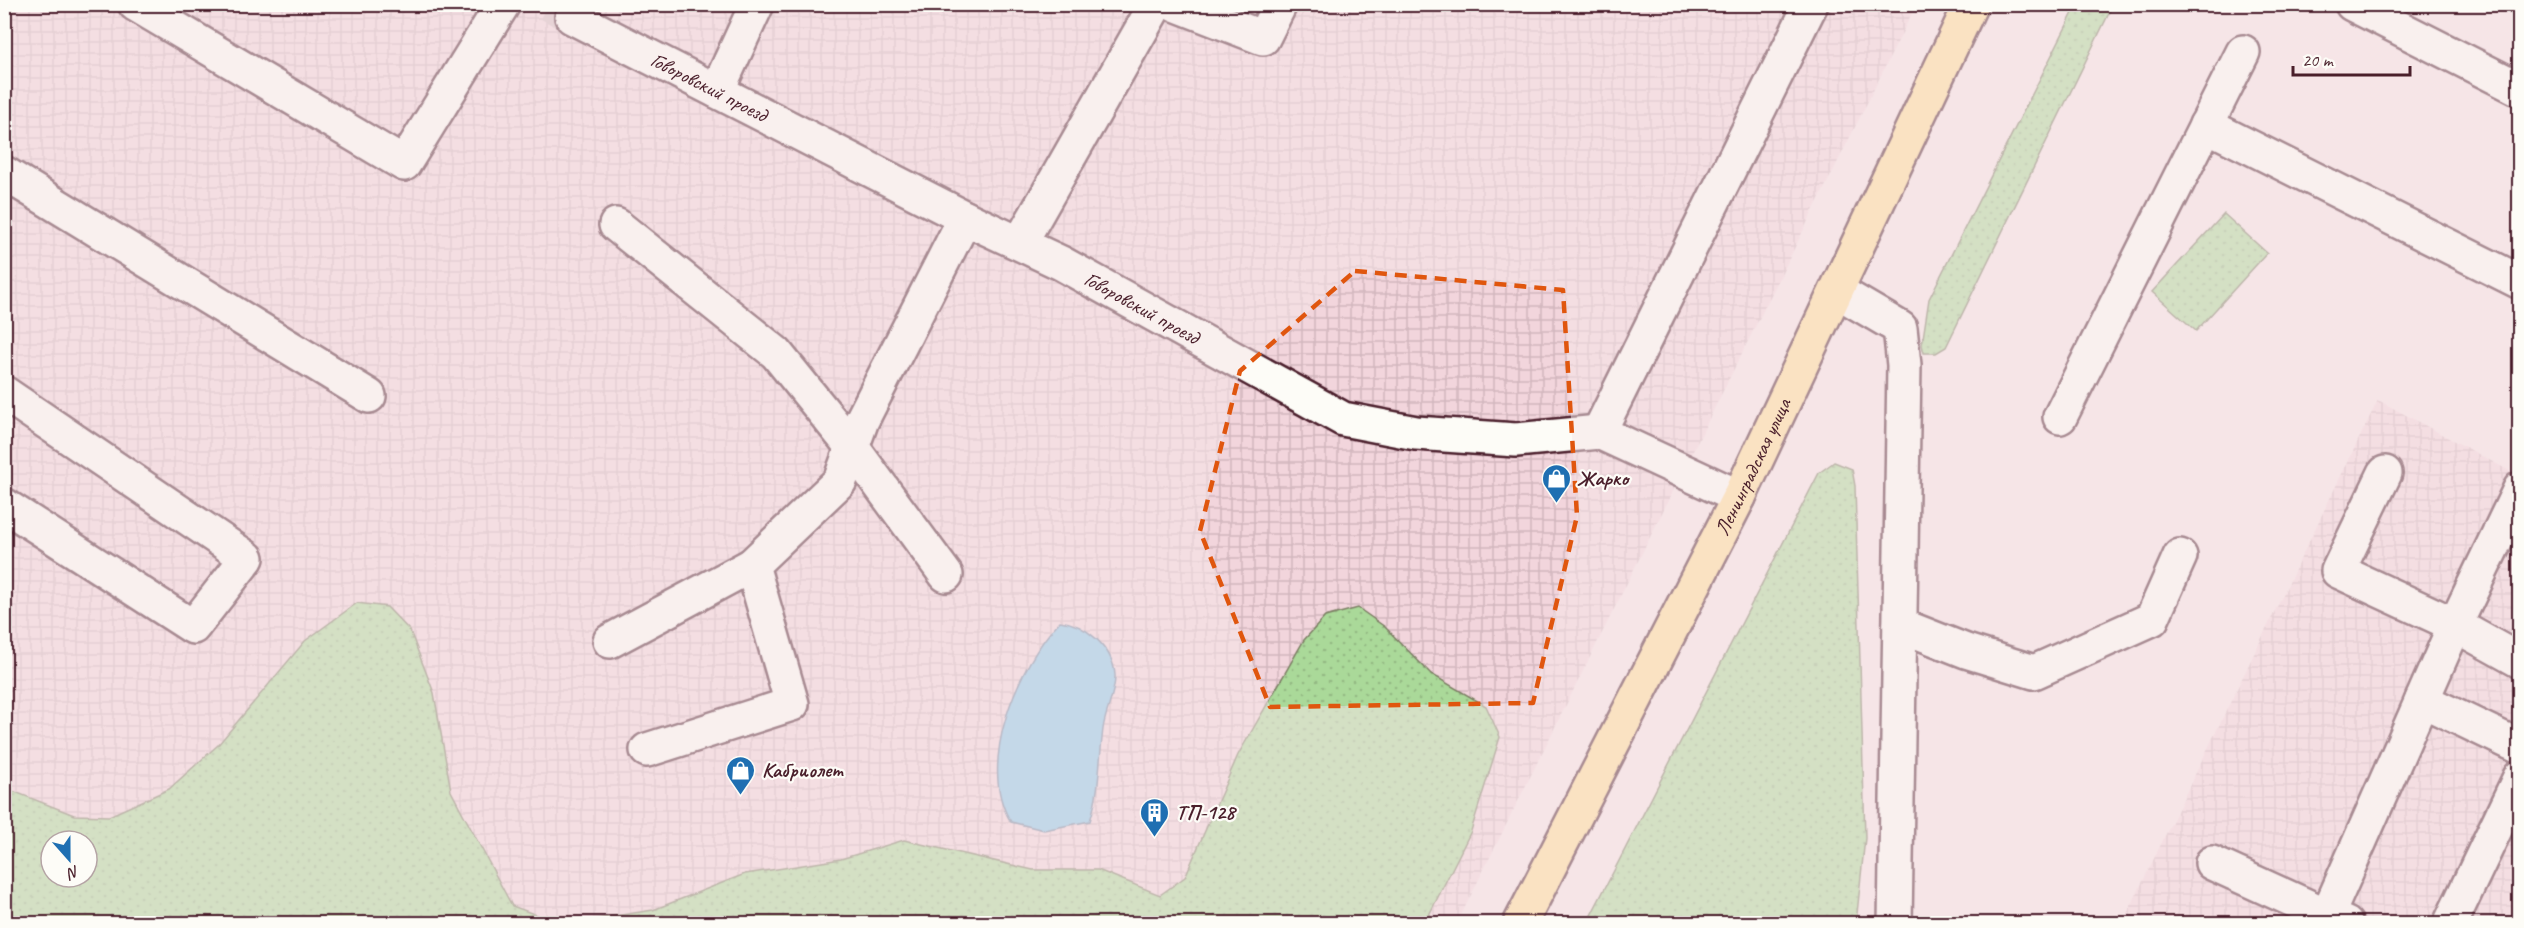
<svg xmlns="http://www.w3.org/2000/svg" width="2524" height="928" font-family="Caveat,sans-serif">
  <defs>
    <pattern id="industrial-grid" width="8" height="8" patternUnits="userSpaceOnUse" patternTransform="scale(1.5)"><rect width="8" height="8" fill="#f2d5dc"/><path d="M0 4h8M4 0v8" fill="none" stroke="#d1b6bd"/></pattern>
    <pattern id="grass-dots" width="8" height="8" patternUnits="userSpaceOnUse" patternTransform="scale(1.5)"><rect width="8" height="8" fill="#aad999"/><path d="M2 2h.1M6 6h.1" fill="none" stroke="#94ba84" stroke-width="1.8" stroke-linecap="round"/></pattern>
  </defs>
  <rect width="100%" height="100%" fill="#f6e5e7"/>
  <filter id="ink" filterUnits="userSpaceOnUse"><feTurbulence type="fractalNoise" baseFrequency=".0167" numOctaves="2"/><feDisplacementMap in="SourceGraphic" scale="12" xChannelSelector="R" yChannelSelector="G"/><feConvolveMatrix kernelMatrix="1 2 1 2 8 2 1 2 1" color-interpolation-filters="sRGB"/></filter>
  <g filter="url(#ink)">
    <g fill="url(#industrial-grid)" fill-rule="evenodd">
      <path d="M 5,5 L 1916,5 L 1457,923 L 5,924 ZM 51,841 L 87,841 L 87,877 L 51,877 Z"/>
      <polygon points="2378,400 2519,476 2519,923 2122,924"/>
    </g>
    <g fill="url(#grass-dots)" stroke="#7a7c62" stroke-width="1.5" fill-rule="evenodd">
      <polygon points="2077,5 2113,5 1946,347 1936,353 1924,353 1922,345 1929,299"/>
      <polygon points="2224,214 2267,253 2196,331 2152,292"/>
      <polygon points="1834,462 1852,469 1855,486 1865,838 1856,923 1587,923 1819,473"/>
      <path d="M 357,603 L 387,607 L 410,631 L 434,693 L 451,791 L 512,906 L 556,922 L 590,920 L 653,910 L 745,874 L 841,859 L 904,840 L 1033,870 L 1098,870 L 1160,895 L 1185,877 L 1238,755 L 1304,640 L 1325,617 L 1358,608 L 1385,627 L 1431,674 L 1486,706 L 1500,737 L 1471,831 L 1425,923 L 5,923 L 5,788 L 74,815 L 109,816 L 169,789 L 218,745 L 305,641 ZM 51,841 L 87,841 L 87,877 L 51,877 Z"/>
    </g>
    <path fill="#88c7e9" stroke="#6f849d" stroke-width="1.5" d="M 1060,621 C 1085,624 1113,647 1115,675 C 1116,692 1105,712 1103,729 C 1099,761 1100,791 1090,821 L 1044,830 L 1011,822 C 975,765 1018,665 1060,621 Z"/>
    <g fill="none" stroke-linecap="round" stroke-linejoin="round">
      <polyline stroke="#d4bdc1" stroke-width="33" stroke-dasharray="33 16" stroke-linecap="butt" points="548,4 572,17"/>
      <defs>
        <g id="minor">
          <polyline points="135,4 404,164 503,4"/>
          <polyline points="1175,4 1263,38 1280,4"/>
          <polyline points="2352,4 2520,89"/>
          <path id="s1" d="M 572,17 L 965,218 L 1061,263 L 1343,419 L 1416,433 L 1516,440 L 1599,432 L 1739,497"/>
          <polyline points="717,91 757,4"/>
          <polyline points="2206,125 2520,282"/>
          <polyline points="4,173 369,396"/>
          <polyline points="616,225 776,353 852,447 946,575"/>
          <polyline points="1020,243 1156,4"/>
          <polyline points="1837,291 1900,328 1904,365 1895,924"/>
          <polyline points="4,393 247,558 193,627 4,505"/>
          <polyline points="2060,417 2243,52"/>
          <polyline points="1599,432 1811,4"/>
          <polyline points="2385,473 2338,571 2455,625 2520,661"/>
          <polyline points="1900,625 1966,651 2034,672 2152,619 2180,556"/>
          <polyline points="610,641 752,565"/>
          <polyline points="2422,700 2520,747"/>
          <polyline points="647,750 792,704 752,565 840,481 862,420 965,218"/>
          <polyline points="2212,863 2346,924"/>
          <polyline points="2330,924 2327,916 2455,625 2520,489"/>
          <polyline points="2450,924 2520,777"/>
        </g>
        <g id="major">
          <path id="s2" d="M 1520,924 L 1739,497 L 1971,4"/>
        </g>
      </defs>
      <use href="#minor" stroke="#4a1f2b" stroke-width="38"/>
      <use href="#major" stroke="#4a1f2b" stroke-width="38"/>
      <use href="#minor" stroke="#fdfcf7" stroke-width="33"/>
      <use href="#major" stroke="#fedd96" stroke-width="33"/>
    </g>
  </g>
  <path d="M0 0H2524V928H0ZM 1355,271 L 1563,290 L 1577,516 L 1533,703 L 1270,707 L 1200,531 L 1240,371 Z" fill="#f6e5e7" fill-opacity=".55" fill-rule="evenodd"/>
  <path fill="none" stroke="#e0560e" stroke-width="4.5" stroke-dasharray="12 8" stroke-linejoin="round" d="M 1355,271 L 1563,290 L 1577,516 L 1533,703 L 1270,707 L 1200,531 L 1240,371 Z"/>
  <defs>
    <symbol id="shop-pin" viewBox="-11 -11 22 30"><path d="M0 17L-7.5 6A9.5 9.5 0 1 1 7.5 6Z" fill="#1f6fb2" stroke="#fdfcf7"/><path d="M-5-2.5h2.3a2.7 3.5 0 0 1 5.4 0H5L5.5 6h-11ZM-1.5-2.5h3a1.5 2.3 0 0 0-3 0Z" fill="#fff"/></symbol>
    <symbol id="building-pin" viewBox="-11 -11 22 30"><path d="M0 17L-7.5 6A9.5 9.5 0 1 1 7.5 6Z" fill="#1f6fb2" stroke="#fdfcf7"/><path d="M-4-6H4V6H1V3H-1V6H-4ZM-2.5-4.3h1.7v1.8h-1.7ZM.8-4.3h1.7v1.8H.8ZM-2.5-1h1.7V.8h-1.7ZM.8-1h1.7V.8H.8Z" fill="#fff"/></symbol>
  </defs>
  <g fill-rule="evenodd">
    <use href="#shop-pin" x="1540" y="462" width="33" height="45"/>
    <use href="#shop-pin" x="724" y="754" width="33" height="45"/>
    <use href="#building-pin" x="1138" y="796" width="33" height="45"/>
  </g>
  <g text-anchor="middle" stroke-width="4.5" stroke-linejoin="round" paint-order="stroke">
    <g font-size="21" fill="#4a1f2b" stroke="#fdfcf7">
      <text dy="7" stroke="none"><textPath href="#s1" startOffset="154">Говоровский проезд</textPath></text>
      <text dy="7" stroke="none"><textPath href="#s1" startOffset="640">Говоровский проезд</textPath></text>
      <text dy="7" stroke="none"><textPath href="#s2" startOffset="513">Ленинградская улица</textPath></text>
    </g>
    <g font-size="21" font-weight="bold" fill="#4a1f2b" stroke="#fdfcf7" text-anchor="start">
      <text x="1577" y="485">Жарко</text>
      <text x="762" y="777">Кабриолет</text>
      <text x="1176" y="819">ТП-128</text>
    </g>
  </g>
  <rect width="2524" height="928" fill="none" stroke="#fdfcf7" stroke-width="24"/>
  <rect x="12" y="12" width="2500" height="904" fill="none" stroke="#4a1f2b" stroke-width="2" filter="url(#ink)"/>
  <g transform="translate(69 859) rotate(159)"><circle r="28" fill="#fdfcf7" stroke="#b5a4a5" stroke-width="1.5"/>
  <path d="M0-4.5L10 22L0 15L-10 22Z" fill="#1f6fb2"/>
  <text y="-9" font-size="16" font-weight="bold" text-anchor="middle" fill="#4a1f2b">N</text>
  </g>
  <path d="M2293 66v9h117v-9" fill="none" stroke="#4a1f2b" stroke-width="3"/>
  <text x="2302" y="66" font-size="18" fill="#4a1f2b" stroke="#fdfcf7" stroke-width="4.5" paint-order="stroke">20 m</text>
</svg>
